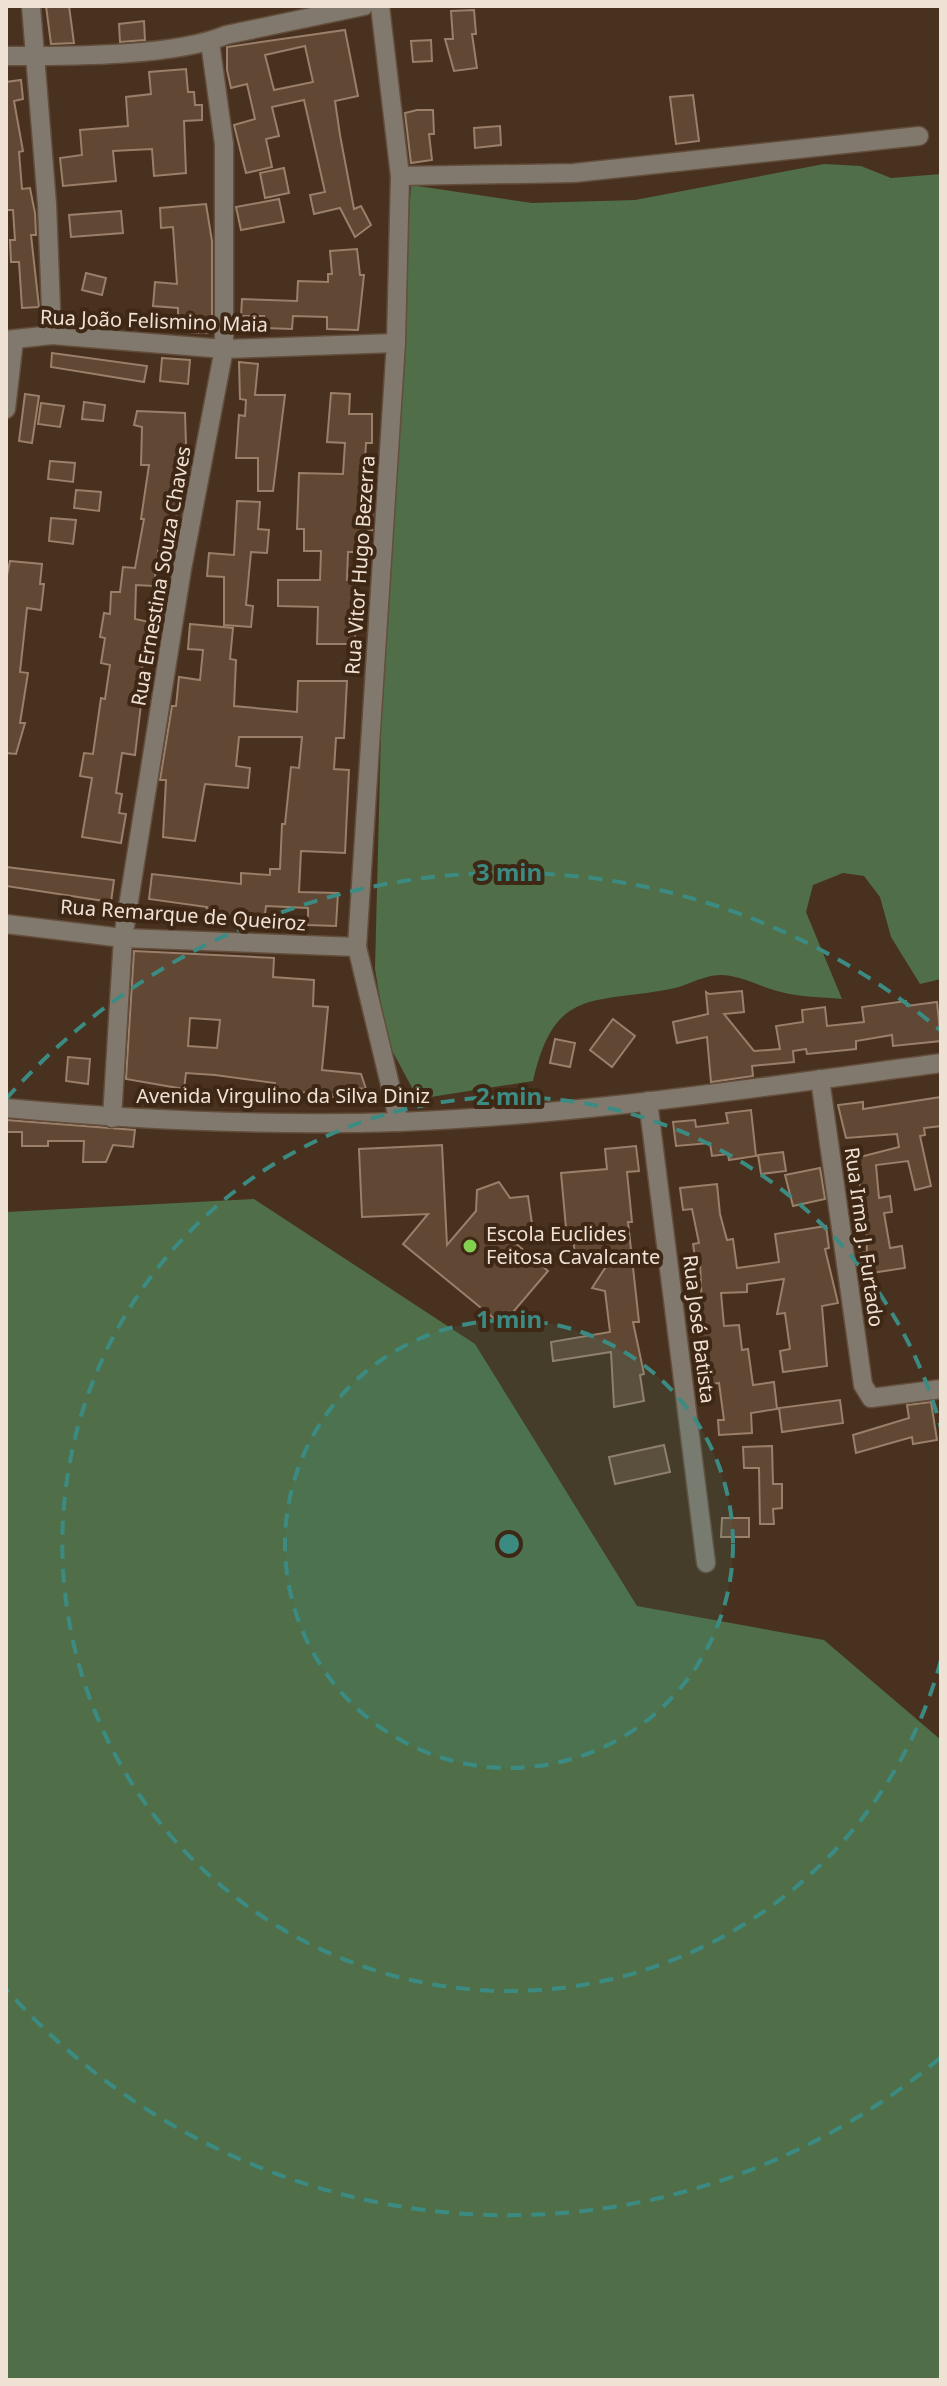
<svg xmlns="http://www.w3.org/2000/svg" width="947" height="2386" font-family="'Noto Sans',sans-serif">
  <rect width="100%" height="100%" fill="#48311e"/>
  <g fill="#506f48">
    <path d="M 824,164 L 861,166 L 891,178 L 941,174 L 941,979 L 920,984 L 891,937 L 880,897 L 864,876 L 843,873 L 813,885 L 806,912 L 842,999 C 822,997 800,997 781,992 C 760,987 744,976 722,975 C 707,974 690,984 675,988 C 595,1005 555,984 533,1081 L 418,1099 L 387,1041 L 375,969 L 384,612 L 411,185 L 532,203 L 635,200 Z"/>
    <polygon points="254,1199 475,1344 637,1606 824,1640 941,1740 941,2380 6,2380 6,1212"/>
  </g>
  <g fill="#604834" stroke="#9a7f6a" stroke-width="2" fill-rule="evenodd">
    <polygon points="46,6 69,6 74,43 51,44"/>
    <polygon points="474,10 476,34 472,34 477,68 454,71 445,39 453,39 451,11"/>
    <polygon points="144,21 145,40 120,42 119,24"/>
    <path d="M 345,30 L 358,96 L 335,101 L 340,135 L 354,209 L 361,206 L 371,225 L 355,237 L 340,208 L 314,214 L 310,195 L 325,192 L 304,100 L 272,107 L 279,136 L 266,139 L 272,167 L 246,173 L 234,125 L 255,119 L 247,84 L 231,88 L 227,70 L 227,47 ZM 305,46 L 313,82 L 274,90 L 265,55 Z"/>
    <polygon points="431,40 432,61 413,62 411,41"/>
    <polygon points="186,69 188,92 194,92 195,105 202,105 202,120 184,121 186,173 154,176 152,149 113,151 116,181 63,186 60,158 82,155 80,130 128,126 126,97 151,94 149,72"/>
    <polygon points="21,80 23,99 14,101 23,151 19,152 22,189 30,188 35,213 36,235 31,235 39,307 22,308 19,262 11,262 10,240 15,240 13,210 6,210 6,82"/>
    <polygon points="693,95 699,141 676,144 670,97"/>
    <polygon points="417,110 433,110 434,134 429,134 432,160 411,163 405,113"/>
    <polygon points="500,126 501,145 475,148 474,128"/>
    <polygon points="284,168 289,193 265,198 260,173"/>
    <polygon points="279,199 284,222 241,230 236,207"/>
    <polygon points="206,204 212,241 212,333 186,332 187,316 178,317 178,308 153,306 155,282 177,284 173,227 161,228 160,208"/>
    <polygon points="121,211 123,233 71,237 69,215"/>
    <polygon points="357,249 360,275 364,275 358,330 327,329 327,317 293,316 292,329 263,328 264,316 241,316 242,299 297,301 298,281 328,282 328,274 332,274 330,251"/>
    <polygon points="86,273 106,278 102,295 82,290"/>
    <polygon points="52,353 147,366 144,382 51,367"/>
    <polygon points="162,358 190,360 188,384 160,381"/>
    <polygon points="239,362 258,364 255,395 285,395 273,491 258,491 258,458 236,458 239,415 245,416 246,400 240,399"/>
    <polygon points="331,393 350,394 349,414 372,414 372,443 366,443 364,475 366,501 373,501 372,530 368,530 368,552 348,552 347,580 356,580 355,644 317,644 318,607 278,606 278,580 320,580 321,551 304,551 304,529 297,529 299,473 343,474 345,443 327,442"/>
    <polygon points="25,394 39,396 32,443 19,441"/>
    <polygon points="84,402 105,405 103,421 82,419"/>
    <polygon points="41,403 64,406 60,427 38,424"/>
    <polygon points="137,411 185,413 186,445 171,554 158,551 154,586 136,585 135,619 154,623 150,646 146,646 136,703 141,704 135,755 122,753 116,793 122,794 119,813 126,814 121,843 82,837 92,778 80,776 84,753 93,754 101,698 105,699 110,665 101,663 105,638 100,637 104,613 110,614 111,592 120,592 123,567 135,568 144,519 141,519 149,465 141,465 142,427 134,425"/>
    <polygon points="50,461 75,463 73,482 48,479"/>
    <polygon points="76,490 101,492 99,511 74,508"/>
    <polygon points="237,501 260,502 258,529 269,530 267,553 251,552 246,605 253,606 251,627 224,625 224,577 207,576 209,553 234,555"/>
    <polygon points="51,518 76,520 73,544 49,541"/>
    <polygon points="10,561 42,564 40,584 44,584 41,610 27,608 20,672 28,673 20,723 25,723 16,754 6,753 6,580"/>
    <polygon points="190,624 233,628 230,659 236,660 234,706 297,712 298,681 347,681 344,738 336,738 334,769 349,770 345,853 301,851 299,892 338,893 336,926 308,925 308,908 266,906 264,922 206,913 207,907 149,899 152,874 241,884 241,873 270,875 270,869 280,869 282,824 285,824 291,767 299,768 302,737 239,737 236,766 250,768 248,788 205,784 195,841 163,837 166,780 160,780 172,706 176,706 179,677 200,680 203,650 188,649"/>
    <polygon points="6,867 114,880 111,902 6,886"/>
    <path d="M 134,951 L 274,958 L 273,977 L 314,980 L 313,1006 L 328,1007 L 322,1070 L 361,1074 L 366,1089 L 355,1088 L 354,1099 L 332,1097 L 333,1094 L 274,1091 L 275,1083 L 215,1075 L 186,1073 L 184,1089 L 126,1079 ZM 190,1018 L 220,1020 L 217,1048 L 188,1046 Z"/>
    <polygon points="742,991 744,1012 724,1014 754,1051 780,1049 776,1026 803,1022 802,1010 825,1007 827,1026 864,1022 862,1007 906,1001 907,1006 937,1002 941,1041 893,1046 892,1035 856,1041 856,1049 807,1054 806,1049 793,1051 794,1062 752,1066 753,1076 711,1082 707,1037 677,1043 673,1022 708,1014 706,992 709,994"/>
    <polygon points="613,1019 635,1036 612,1067 590,1050"/>
    <polygon points="555,1039 575,1043 570,1067 550,1063"/>
    <polygon points="68,1057 90,1059 88,1084 66,1081"/>
    <polygon points="941,1097 941,1126 924,1128 925,1135 920,1136 931,1186 915,1190 908,1161 876,1165 879,1198 890,1196 892,1212 884,1213 890,1248 902,1246 905,1268 864,1274 860,1253 867,1252 866,1228 856,1158 899,1147 897,1134 846,1138 838,1105 863,1102 863,1109"/>
    <polygon points="751,1110 756,1156 729,1160 728,1154 712,1156 710,1143 676,1146 673,1122 695,1120 696,1127 728,1123 726,1113"/>
    <polygon points="6,1120 135,1130 133,1147 113,1145 106,1162 83,1162 84,1141 48,1141 48,1146 22,1146 22,1132 6,1132"/>
    <polygon points="442,1145 447,1245 476,1211 477,1190 499,1182 510,1198 528,1196 533,1231 506,1235 548,1271 502,1325 403,1244 428,1214 362,1217 359,1149"/>
    <polygon points="636,1146 639,1171 627,1172 632,1222 628,1222 639,1322 633,1322 644,1374 640,1375 644,1401 614,1407 611,1352 553,1361 551,1342 610,1332 605,1291 592,1288 609,1262 575,1264 573,1228 566,1228 561,1173 607,1169 605,1149"/>
    <polygon points="783,1152 786,1171 761,1174 758,1155"/>
    <polygon points="820,1168 825,1199 793,1206 785,1175"/>
    <polygon points="717,1184 720,1214 727,1240 733,1239 737,1268 779,1262 775,1234 826,1226 829,1248 825,1249 838,1303 822,1306 827,1366 783,1372 780,1351 790,1349 785,1313 777,1314 784,1279 747,1284 747,1292 721,1293 724,1326 739,1325 742,1350 748,1349 753,1385 774,1382 777,1409 751,1413 752,1433 719,1435 718,1420 724,1420 719,1383 701,1386 696,1357 702,1357 699,1329 703,1329 700,1264 696,1264 693,1244 699,1243 692,1209 683,1210 680,1188"/>
    <polygon points="840,1400 843,1423 782,1432 779,1408"/>
    <polygon points="931,1402 937,1440 913,1444 912,1437 856,1453 853,1435 909,1418 907,1405"/>
    <polygon points="664,1445 670,1472 615,1484 609,1457"/>
    <polygon points="772,1446 773,1484 782,1484 782,1508 773,1509 774,1524 760,1524 759,1468 744,1468 743,1447"/>
    <polygon points="722,1518 749,1518 749,1537 721,1537"/>
  </g>
  <g fill="none" stroke-linecap="round" stroke-linejoin="round">
    <defs>
      <g id="minor">
        <polyline points="31,6 47,204 52,335"/>
        <polyline points="380,6 400,176 396,343 357,947 399,1122"/>
        <path d="M 6,56 C 64,56 174,57 226,35 L 364,6"/>
        <polyline points="400,176 574,173 919,136"/>
        <polyline points="6,340 52,335 224,349 396,343"/>
        <polyline points="6,409 14,340"/>
        <polyline points="6,924 123,938 357,947"/>
        <polyline points="820,1079 863,1385 871,1398 941,1389"/>
        <polyline points="648,1101 706,1563"/>
        <path d="M 6,1108 C 136,1120 269,1126 399,1122 C 580,1115 762,1087 941,1063"/>
        <polyline points="112,1118 123,938 182,569 224,349 224,144 210,42"/>
      </g>
    </defs>
    <use href="#minor" stroke="#634d3b" stroke-width="21"/>
    <use href="#minor" stroke="#81796d" stroke-width="18"/>
  </g>
  <circle cx="509" cy="1544" r="224" fill="#3c8b83" fill-opacity=".12"/>
  <g fill="none" stroke="#3c8b83" stroke-width="4" stroke-dasharray="14 10">
    <circle cx="509" cy="1544" r="224"/>
    <path d="M941 1660A447 447 0 1 1 941 1428"/>
    <path d="M940 2058A671 671 0 0 1 6 1989M6 1099A671 671 0 0 1 940 1030"/>
  </g>
  <circle fill="#82d04f" stroke="#3e2714" stroke-width="3" cx="470" cy="1246" r="8"/>
  <g text-anchor="middle" stroke-width="8" stroke-linejoin="round" paint-order="stroke">
    <g font-size="20" fill="#f0e1d5" stroke="#3e2714">
      <text transform="translate(154 321) rotate(2)" y="7">Rua João Felismino Maia</text>
      <text transform="translate(360 565) rotate(-86)" y="7">Rua Vitor Hugo Bezerra</text>
      <text transform="translate(161 576) rotate(-80)" y="7">Rua Ernestina Souza Chaves</text>
      <text transform="translate(183 915) rotate(4)" y="7">Rua Remarque de Queiroz</text>
      <text x="283" y="1103">Avenida Virgulino da Silva Diniz</text>
      <text transform="translate(864 1237) rotate(82)" y="7">Rua Irma J. Furtado</text>
      <text transform="translate(699 1329) rotate(83)" y="7">Rua José Batista</text>
    </g>
    <g font-size="20" fill="#f0e1d5" stroke="#3e2714" text-anchor="start">
      <text x="486" y="1241">Escola Euclides<tspan x="486" dy="23">Feitosa Cavalcante</tspan></text>
    </g>
  </g>
  <circle cx="509" cy="1544" r="12" fill="#3c8b83" stroke="#3e2714" stroke-width="4"/>
  <g font-size="24" text-anchor="middle" font-weight="bold" fill="#3c8b83" stroke="#3e2714" stroke-width="8" stroke-linejoin="round" paint-order="stroke">
    <text x="509" y="881">3 min</text>
    <text x="509" y="1105">2 min</text>
    <text x="509" y="1328">1 min</text>
  </g>
  <rect width="947" height="2386" fill="none" stroke="#f0e1d5" stroke-width="16"/>
</svg>
